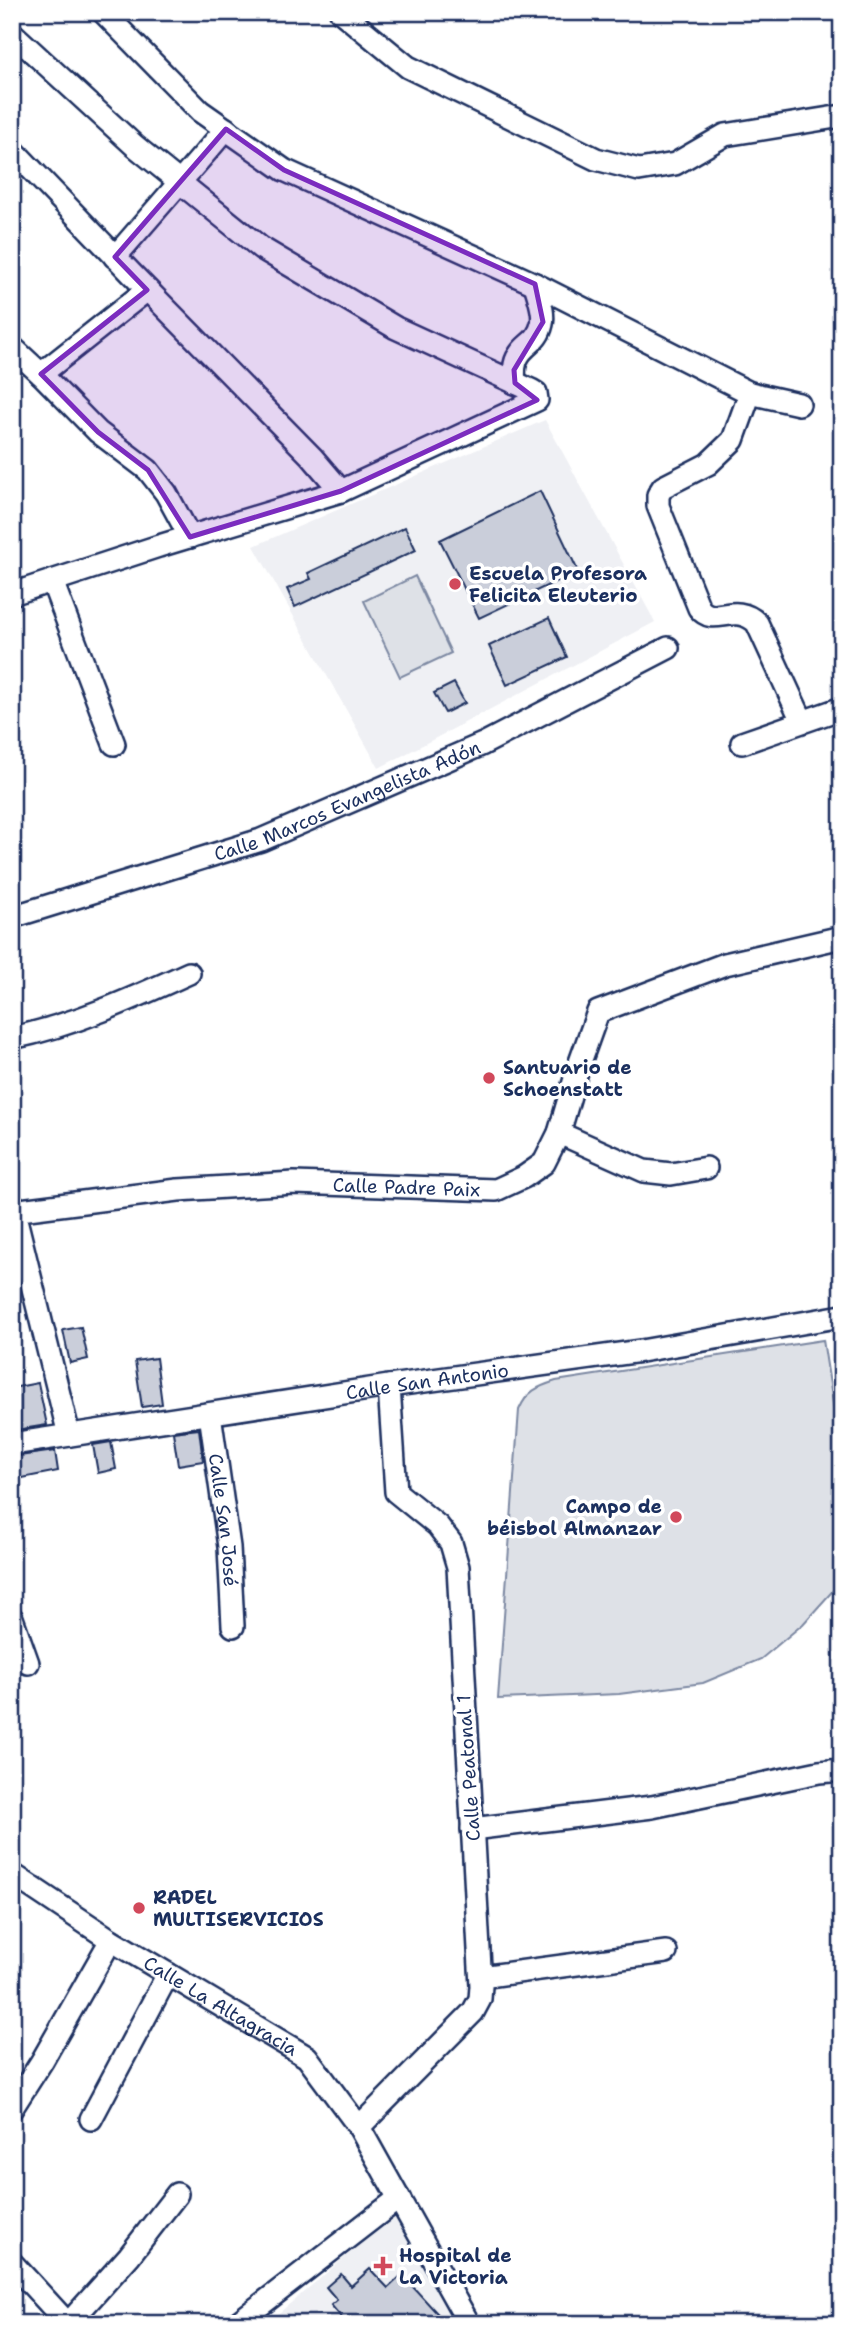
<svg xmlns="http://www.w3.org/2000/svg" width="854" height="2336" font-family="'Shantell Sans',sans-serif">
  <rect width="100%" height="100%" fill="#fff"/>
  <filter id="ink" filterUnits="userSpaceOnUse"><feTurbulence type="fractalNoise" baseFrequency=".0143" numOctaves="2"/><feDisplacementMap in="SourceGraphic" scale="14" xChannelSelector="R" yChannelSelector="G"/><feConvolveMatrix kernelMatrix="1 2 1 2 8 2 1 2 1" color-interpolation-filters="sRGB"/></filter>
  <g filter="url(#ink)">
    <g fill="#eff0f4">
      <polygon points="545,420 655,622 379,768 254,546"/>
      <polygon points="402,2209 462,2324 266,2324"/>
    </g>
    <g fill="#dee1e7" stroke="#7c88a2" stroke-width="2">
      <polygon points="415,576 451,653 400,677 364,601"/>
      <path d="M 823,1340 L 840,1448 L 842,1556 L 838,1585 L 803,1624 L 761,1659 L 703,1683 L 619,1694 L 498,1699 L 519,1410 C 527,1391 537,1387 556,1381 Z"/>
    </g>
    <g fill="#caceda" stroke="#1b2f5e" stroke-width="2">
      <polygon points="540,491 578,571 479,618 440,540"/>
      <polygon points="405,527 416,550 295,607 287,589 311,579 308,573"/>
      <polygon points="549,618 567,657 507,685 489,646"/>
      <polygon points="454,683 465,703 445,713 434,693"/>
      <polygon points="81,1327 88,1359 70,1363 63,1330"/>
      <polygon points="156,1358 162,1404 142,1407 135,1361"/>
      <polygon points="38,1383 47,1425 16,1430 12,1411 12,1388"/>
      <polygon points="199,1429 203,1461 178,1465 173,1432"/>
      <polygon points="111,1442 116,1469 98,1473 93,1445"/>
      <polygon points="55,1451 58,1471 12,1480 12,1457"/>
      <polygon points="370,2269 388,2288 402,2275 447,2324 347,2324 331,2305 337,2300 326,2287 341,2274 351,2286"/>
    </g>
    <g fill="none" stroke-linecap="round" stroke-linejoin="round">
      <defs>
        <g id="minor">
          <polyline points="103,12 200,111 284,170 535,284 750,393 799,404"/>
          <polyline points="341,12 408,67 596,159 639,170 675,164 725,135 842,116"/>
          <polyline points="12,33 135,146 261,248 396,328 531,390 536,393 537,400 341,491 159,546 12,594"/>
          <polyline points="12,149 132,274 312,457 341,491"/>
          <polyline points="115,257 226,129"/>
          <polyline points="12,347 41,374 147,290"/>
          <polyline points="41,374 98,432 148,470 166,493 190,537"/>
          <path d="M 515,383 C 514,374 513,363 519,355 C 526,343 538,342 542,324 C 545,312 538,296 535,284"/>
          <path d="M 750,393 L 733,440 L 708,464 L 663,487 L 658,495 L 658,506 L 699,608 C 714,628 734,601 757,623 L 802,721"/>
          <polyline points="52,581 114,744"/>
          <polyline points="742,743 842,708"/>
          <path id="s1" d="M 12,917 L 261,840 L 483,744 L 668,648"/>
          <path d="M 12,1038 C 74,1025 132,999 189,973"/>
          <polyline points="559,1133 644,1171 671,1174 706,1168"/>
          <polyline points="12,1203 69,1435"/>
          <path id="s2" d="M 12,1211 L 178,1190 L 294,1183 L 496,1190 L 524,1177 L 544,1163 L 559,1133 L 579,1065 L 598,1012 L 725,964 L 842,937"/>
          <path id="s3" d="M 210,1414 L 229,1547 L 233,1626"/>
          <path id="s4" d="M 12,1444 L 389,1386 L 641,1351 L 842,1316"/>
          <polyline points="12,1618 28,1663"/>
          <polyline points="472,1829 652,1807 819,1772 842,1770"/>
          <path id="s5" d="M 12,1874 L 111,1940 L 307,2057 L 359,2127 L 469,2324"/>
          <polyline points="481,1977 666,1952"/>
          <polyline points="12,2108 42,2061 111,1940"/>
          <polyline points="91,2119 168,1974"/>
          <polyline points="359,2127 473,2012 480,1999 481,1986 458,1567 451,1543 438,1526 396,1492 389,1386"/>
          <polyline points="12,2263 68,2324"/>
          <polyline points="68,2324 129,2256 177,2194"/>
          <polyline points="236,2324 399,2198"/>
        </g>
      </defs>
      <use href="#minor" stroke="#1b2f5e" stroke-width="26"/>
      <use href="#minor" stroke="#fff" stroke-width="21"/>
    </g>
  </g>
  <path fill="#7b2cbf" fill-opacity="0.2" stroke="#7b2cbf" stroke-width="5" stroke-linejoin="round" d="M 226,129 L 284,170 L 535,284 L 543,322 L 514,370 L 515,383 L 537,400 L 341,491 L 190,537 L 148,470 L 98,432 L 41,374 L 147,290 L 115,257 Z"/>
  <g fill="#d1495b" stroke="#fff" stroke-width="2.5">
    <circle cx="455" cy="584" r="7"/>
    <circle cx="489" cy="1078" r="7"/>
    <circle cx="676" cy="1517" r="7"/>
    <circle cx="139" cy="1908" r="7"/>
    <path d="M379.5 2255.5h7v7h7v7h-7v7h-7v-7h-7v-7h7z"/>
  </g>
  <g text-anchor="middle" stroke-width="7" stroke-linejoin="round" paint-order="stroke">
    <g font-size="19" font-weight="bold" fill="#1b2f5e" stroke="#fff" text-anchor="start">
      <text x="469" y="580">Escuela Profesora<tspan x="469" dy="22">Felicita Eleuterio</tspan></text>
      <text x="503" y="1074">Santuario de<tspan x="503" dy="22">Schoenstatt</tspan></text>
      <text x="662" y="1513" text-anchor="end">Campo de<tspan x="662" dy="22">béisbol Almanzar</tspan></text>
      <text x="153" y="1904">RADEL<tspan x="153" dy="22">MULTISERVICIOS</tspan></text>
      <text x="399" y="2262">Hospital de<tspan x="399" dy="22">La Victoria</tspan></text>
    </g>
    <g font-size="19" fill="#1b2f5e" stroke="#fff">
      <text dy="7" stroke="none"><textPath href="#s1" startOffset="355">Calle Marcos Evangelista Adón</textPath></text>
      <text dy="7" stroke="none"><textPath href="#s2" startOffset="396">Calle Padre Paix</textPath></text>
      <text dy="7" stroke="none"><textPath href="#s4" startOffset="420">Calle San Antonio</textPath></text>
      <text dy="7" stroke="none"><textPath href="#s3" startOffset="107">Calle San José</textPath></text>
      <text transform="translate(468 1768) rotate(-94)" y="7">Calle Peatonal 1</text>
      <text dy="7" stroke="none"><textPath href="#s5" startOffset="247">Calle La Altagracia</textPath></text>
    </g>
  </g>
  <rect width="854" height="2336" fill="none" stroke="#fff" stroke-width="42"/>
  <rect x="21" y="21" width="812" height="2294" fill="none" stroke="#1b2f5e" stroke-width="2.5" filter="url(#ink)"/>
</svg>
